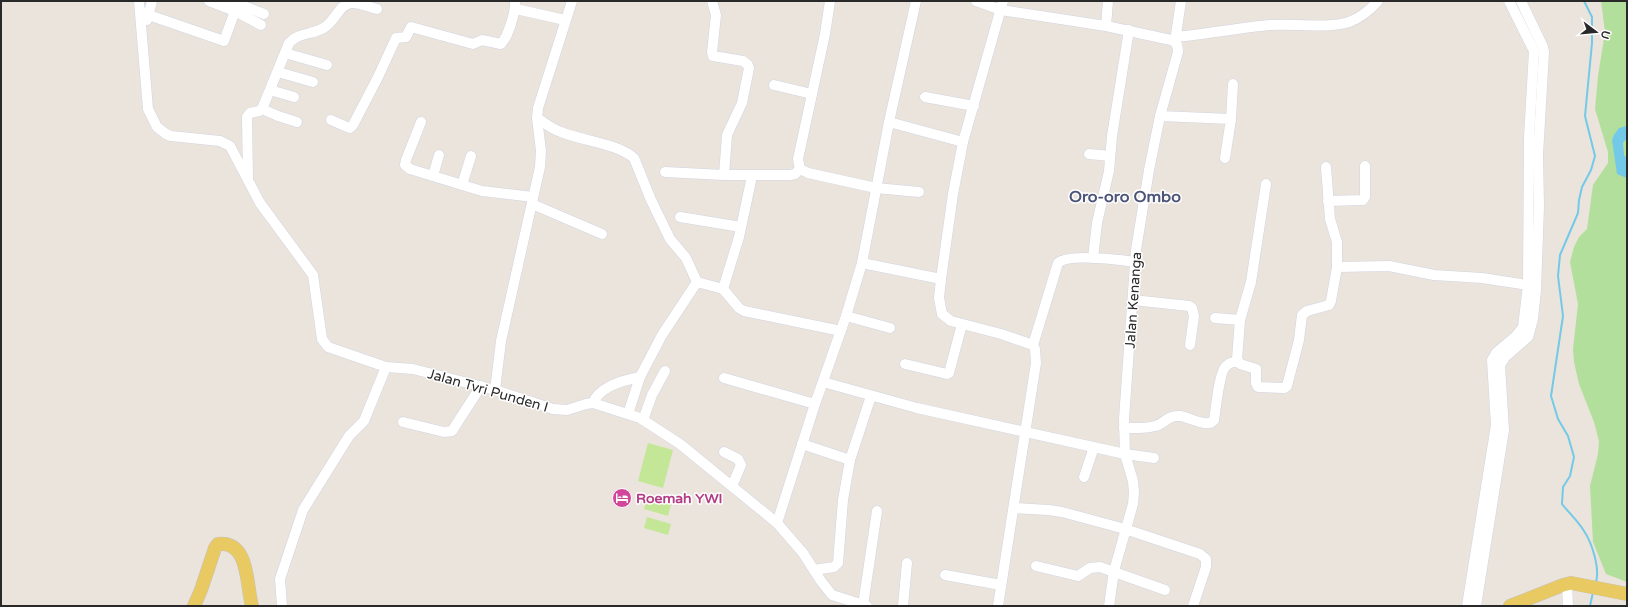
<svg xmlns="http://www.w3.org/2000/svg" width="1628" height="607" font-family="'Varela Round',sans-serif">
  <rect width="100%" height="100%" fill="#ebe4dc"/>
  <polygon fill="#b2df9b" points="1601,1 1627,1 1627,582 1606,574 1593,542 1590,486 1598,454 1599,441 1594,422 1579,384 1574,362 1573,349 1578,304 1570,262 1574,247 1579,237 1587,229 1593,185 1608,163 1608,152 1595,109 1598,76 1605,32"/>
  <g fill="#c4e697">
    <polygon points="648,443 673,450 663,488 638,481"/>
    <polygon points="647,497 671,504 668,516 644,509"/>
    <polygon points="647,517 671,524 668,535 644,528"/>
  </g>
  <polygon fill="#73c9e8" points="1627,126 1627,138 1623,143 1624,155 1627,159 1627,178 1617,174 1612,140 1614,135 1619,128"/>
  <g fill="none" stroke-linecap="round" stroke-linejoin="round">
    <g stroke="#73c9e8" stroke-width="2">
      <path d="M 1584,1 L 1592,17 L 1592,43 L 1585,116 L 1595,156 L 1591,170 L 1582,187 L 1579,200 L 1578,213 L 1560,255 L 1558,276 L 1563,316 L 1551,396 L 1558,419 L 1568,436 L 1574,457 L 1570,476 L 1563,487 L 1562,504 C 1569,513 1578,521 1584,531 C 1592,543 1600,568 1596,582"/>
      <polyline points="1590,606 1593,592"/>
    </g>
    <defs>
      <g id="minor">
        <polyline points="139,1 148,109 157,127 166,134 171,136 220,141 230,146 260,203 313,275 322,339 328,347 386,367 413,369 495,390 553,409 567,410 586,404 593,403 640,418 680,444 777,523 803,553 821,581 832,595 867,606"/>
        <polyline points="231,1 264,14"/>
        <polyline points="712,1 716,15 712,52 713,56 743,61 748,65 749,68 742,103 727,135 724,175"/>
        <polyline points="830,1 825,34 798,159 800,169 808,173 876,188 919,192"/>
        <path d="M 976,1 L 1001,10 L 1106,26 L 1171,40 C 1176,41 1178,46 1178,52 L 1160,116 L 1149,170 L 1136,250 L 1124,419 L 1125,454 L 1133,481 L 1134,493 L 1133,504 L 1114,571 L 1109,606"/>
        <polyline points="1003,1 963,142 953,194 941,279 939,298 942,314 951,321 1001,334 1033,345"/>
        <polyline points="516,9 565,20"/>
        <polyline points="235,11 261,25"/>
        <polyline points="140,12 224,41 235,11 209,1"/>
        <polyline points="147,20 152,1"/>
        <polyline points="1106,26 1108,1"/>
        <path d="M 1176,37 C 1207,34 1238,28 1269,25 C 1293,23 1326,29 1349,22 C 1360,18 1370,10 1378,1"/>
        <polyline points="1175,41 1181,1"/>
        <polyline points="285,53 327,65"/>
        <polyline points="278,72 313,82"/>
        <polyline points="774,85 812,94"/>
        <polyline points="270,90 294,97"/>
        <polyline points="925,97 974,106"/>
        <polyline points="262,109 278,116 297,122"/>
        <polyline points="1160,116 1231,119 1225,158"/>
        <path d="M 537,118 C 545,123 552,129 561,132 C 583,141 616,143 634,158 L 651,200 L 670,239 L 686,258 L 697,282 L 723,289 L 739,308 L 744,311 L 841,331"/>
        <polyline points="1231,119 1233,84"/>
        <path d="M 331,120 L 347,127 L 350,128 L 353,125 L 378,77 L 396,38 L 406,37 L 411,27 L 473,44 L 482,40 L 501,44 C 508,37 516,11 515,1"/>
        <polyline points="421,122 406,160 405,165 410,169 482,191 533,197"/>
        <polyline points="889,122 963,142"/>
        <polyline points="1089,154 1110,156"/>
        <polyline points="1326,167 1330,219 1337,242 1337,267"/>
        <polyline points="665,172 724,175 790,175 795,174 800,169"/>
        <polyline points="433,176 439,155"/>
        <path d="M 248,178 L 247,117 L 250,113 L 259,111 L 262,109 L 289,43 C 299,32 313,35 325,27 C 335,21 340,3 352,3 C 360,3 369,7 377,9"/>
        <polyline points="1266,184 1251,282 1240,320 1237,359 1240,364 1256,369 1256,383 1258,387 1284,388 1287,386 1299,340 1302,315 1307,311 1329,305 1331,301 1337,267 1389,266 1434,275 1482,278 1528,285"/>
        <polyline points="462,185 471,156"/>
        <polyline points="1328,201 1363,200 1365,197 1365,166"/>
        <polyline points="532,204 602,234"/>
        <polyline points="680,217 741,227"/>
        <polyline points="1093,258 1097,223 1109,171 1112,136 1129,30"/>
        <polyline points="862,263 941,279"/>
        <polyline points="723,289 739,237 752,176"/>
        <polyline points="1133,300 1189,306 1192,308 1194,316 1190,345"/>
        <polyline points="846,316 890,328"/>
        <polyline points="1215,318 1240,320"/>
        <polyline points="905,364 947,374 949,373 962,324"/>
        <polyline points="724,378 815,404"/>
        <polyline points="823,382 917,408 1125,454 1154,458"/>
        <polyline points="495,390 501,341 540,167 541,151 537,118 538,108 572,1"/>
        <path d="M 593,403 C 599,387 624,380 640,377"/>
        <polyline points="628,414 640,377 662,335 697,282"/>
        <polyline points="643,420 652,395 665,371"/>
        <polyline points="403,422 444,432 452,431 481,386"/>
        <path d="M 1124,428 C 1134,428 1144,429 1155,426 C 1165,424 1166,415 1180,416 C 1189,417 1208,429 1214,420 C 1216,409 1219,372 1226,366 C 1230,362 1233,362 1238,362"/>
        <polyline points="802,444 850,460"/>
        <polyline points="724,452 738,459 741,465 732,486"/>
        <polyline points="1084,477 1094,447"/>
        <polyline points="1014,508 1048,510 1062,512 1125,529 1200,554 1206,559 1206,567 1193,606"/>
        <polyline points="777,523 815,404 846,316 862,263 889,122 916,1"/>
        <polyline points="1036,566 1078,576 1090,568 1100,567 1165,590"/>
        <polyline points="814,570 834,567 838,563 843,500 850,460 871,396"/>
        <polyline points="945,575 1001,585"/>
        <polyline points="1567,584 1568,606"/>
        <polyline points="863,605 877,511"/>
        <polyline points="282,606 280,579 303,510 349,436 364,421 386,367"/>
        <polyline points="903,606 907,563"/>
        <path d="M 998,606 L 1036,363 L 1035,349 L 1033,345 L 1058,263 C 1068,253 1121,260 1136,262"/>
        <polyline points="1467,606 1496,425 1492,360 1497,352 1516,336 1523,327 1528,285 1529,137 1534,51 1509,1"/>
        <polyline points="1476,606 1504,430 1500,365 1505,357 1528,337 1533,319 1536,290 1539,206 1538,155 1544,52 1543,47 1521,1"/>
      </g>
      <g id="major">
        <path d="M 194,606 L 201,590 L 215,548 L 218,544 C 250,541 246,585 252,606"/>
        <polyline points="1510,606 1563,585 1571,583 1627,594"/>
      </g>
    </defs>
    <use href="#minor" stroke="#d1d4e1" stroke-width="11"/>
    <use href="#major" stroke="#c3c3c3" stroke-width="14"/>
    <use href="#minor" stroke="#fff" stroke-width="10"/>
    <use href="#major" stroke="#e9ca62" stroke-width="13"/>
  </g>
  <defs>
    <symbol id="hotel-disc" viewBox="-11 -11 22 22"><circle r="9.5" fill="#d1479c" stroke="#fff"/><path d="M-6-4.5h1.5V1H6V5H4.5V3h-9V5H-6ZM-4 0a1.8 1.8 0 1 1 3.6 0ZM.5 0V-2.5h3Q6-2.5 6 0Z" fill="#fff"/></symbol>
  </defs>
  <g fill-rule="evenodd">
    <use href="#hotel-disc" x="611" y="487" width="22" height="22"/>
  </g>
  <g text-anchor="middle" stroke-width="3" stroke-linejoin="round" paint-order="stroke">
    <g font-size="14" fill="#292929" stroke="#fff">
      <text transform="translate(1133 300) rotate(-86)" y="5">Jalan Kenanga</text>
      <text transform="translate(488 390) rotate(16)" y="5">Jalan Tvri Punden I</text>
    </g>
    <g font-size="14" font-weight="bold" fill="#b23c85" stroke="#fff" text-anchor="start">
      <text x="636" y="503">Roemah YWI</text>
    </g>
    <g font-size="16" font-weight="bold" fill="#4c5478" stroke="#fff">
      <text x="1125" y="202">Oro-oro Ombo</text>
    </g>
  </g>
  <rect width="1628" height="607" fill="none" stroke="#292929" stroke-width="4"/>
  <g transform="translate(1596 32) rotate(106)" stroke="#ffffff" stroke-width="3" paint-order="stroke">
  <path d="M0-3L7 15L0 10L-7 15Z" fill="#292929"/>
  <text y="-6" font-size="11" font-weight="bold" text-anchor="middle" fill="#292929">U</text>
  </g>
</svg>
